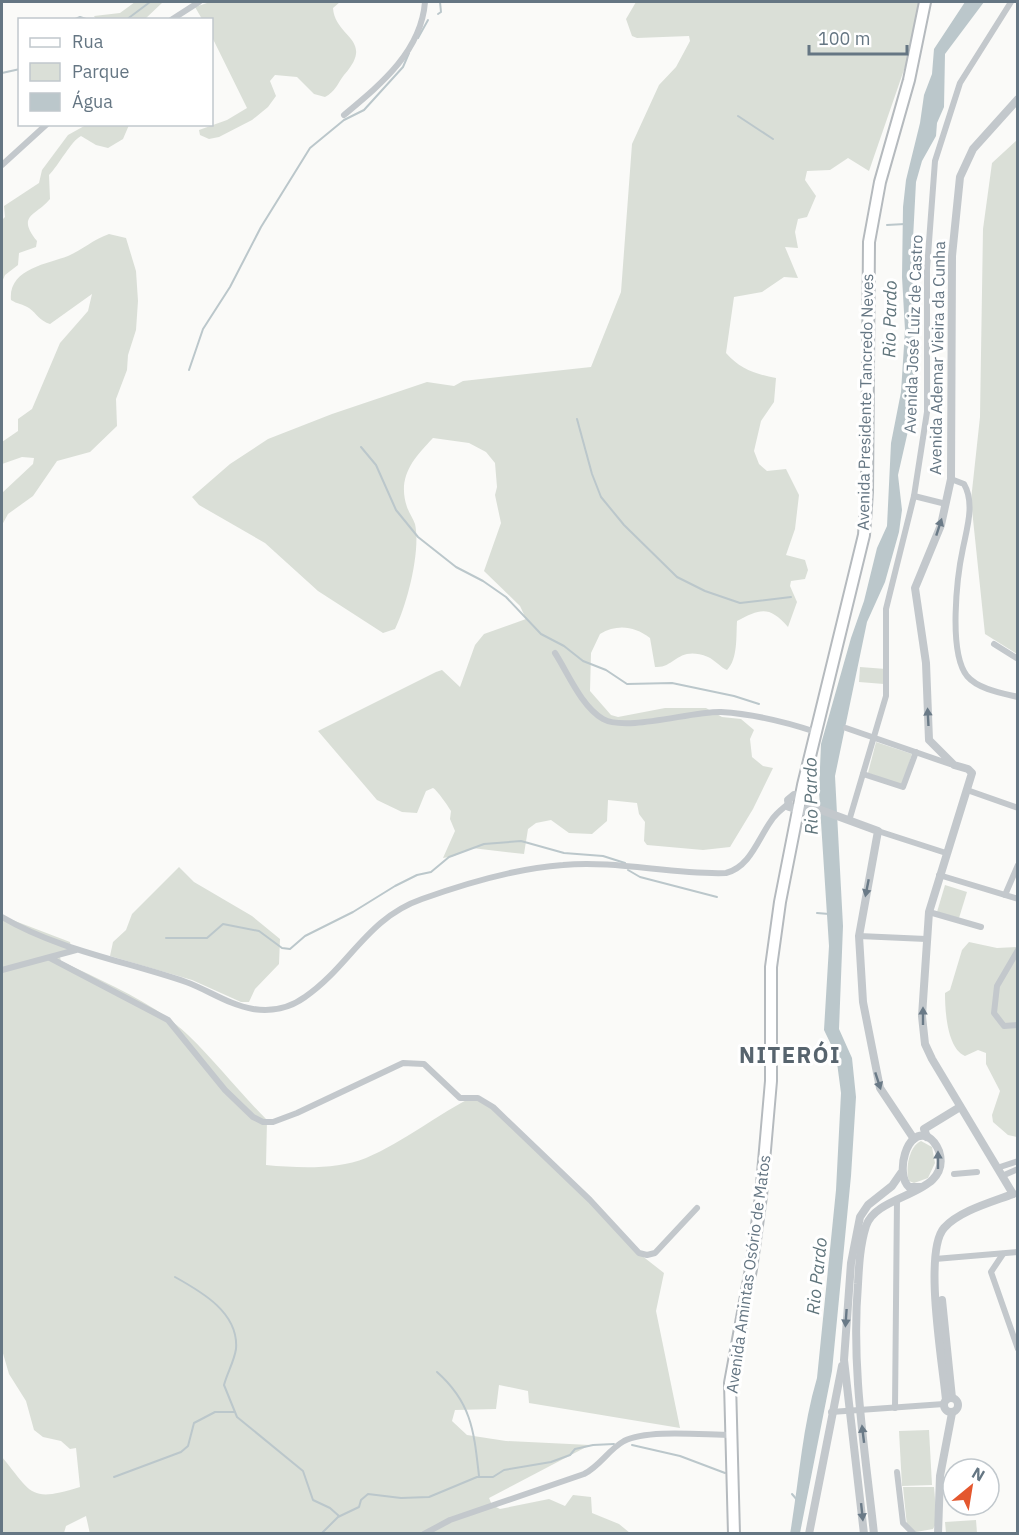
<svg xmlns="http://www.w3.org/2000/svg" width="1019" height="1535" font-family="'IBM Plex Sans',sans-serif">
  <rect width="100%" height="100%" fill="#fafaf8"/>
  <g fill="#dadfd7">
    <polygon points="135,2 163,2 145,19 96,19 94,16 120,13"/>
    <path d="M 210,2 L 340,2 L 333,8 C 335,38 376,39 344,75 C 338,83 335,92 325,97 L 314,94 L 297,77 L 275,75 L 270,81 L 276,96 L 268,107 L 252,120 L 219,137 L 209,139 L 200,135 L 199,130 L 227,120 L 247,108 L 212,37 L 212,20 L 202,19 L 195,7 Z"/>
    <path d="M 636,2 L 919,2 L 906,64 L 869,171 L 848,158 L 830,170 L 807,171 L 805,180 L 816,196 L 807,217 L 798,219 L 795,232 L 798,248 L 785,247 L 798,278 L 784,277 L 762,292 L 734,297 L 726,353 C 740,369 755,374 776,378 L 774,402 L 761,421 L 754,451 L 759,464 L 767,471 L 786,469 L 799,495 L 795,529 L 786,555 L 805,560 L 808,570 L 805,579 L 791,581 L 790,586 L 797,602 L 788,627 C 769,605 760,609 737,621 C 736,636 738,659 727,670 C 720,667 715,660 708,657 C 677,645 675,669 655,667 L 650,638 C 634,626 617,624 600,634 L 591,653 L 590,691 L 611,715 L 618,717 L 665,708 L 706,708 L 722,717 L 741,719 L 754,730 L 750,739 L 752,757 L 763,766 L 773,768 L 753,809 L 730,847 L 703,850 L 647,845 L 644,841 L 645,822 L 639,814 L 637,803 L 608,800 L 607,821 L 592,834 L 569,833 L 551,820 L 536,823 L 528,829 L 524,854 L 472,848 L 454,856 L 443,858 L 455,831 L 450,819 L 451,811 C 448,806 437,790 433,788 L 426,791 L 417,813 L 402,812 L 377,800 L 318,731 L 436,672 L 442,670 L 460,687 L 475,645 L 484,634 L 526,619 L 520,606 L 484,571 L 501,523 L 495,495 L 497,487 L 495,463 L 486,452 L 469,443 L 433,438 C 413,459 397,477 407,507 C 409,513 413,518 415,524 C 421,551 407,605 395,629 L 383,633 L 318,591 L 265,543 L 199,505 L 192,497 L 230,464 L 268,439 L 332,414 L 427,382 L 454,386 L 463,381 L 591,367 L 621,292 L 632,144 L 659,85 L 676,67 L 690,41 L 689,36 L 637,38 L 632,36 L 626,19 Z"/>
    <path d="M 86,125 L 129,125 L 123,139 L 108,148 L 96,145 L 81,136 C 71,141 59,165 49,175 L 50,199 C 36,216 16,215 37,241 L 36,247 L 19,253 L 18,265 L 5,275 L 2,282 L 2,220 L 5,217 L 4,206 L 39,183 L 42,170 L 68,135 Z"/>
    <polygon points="1017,140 1017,654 985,634 971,500 980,417 983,229 992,163"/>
    <path d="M 109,234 L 126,238 L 136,271 L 138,301 L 136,330 L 128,355 L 127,370 L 116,399 L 117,426 L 90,452 L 57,461 L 33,496 L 8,514 L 2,525 L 2,493 L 33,464 L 34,458 L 22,457 L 2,464 L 2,442 L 18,431 L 18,419 L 32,409 L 60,343 L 88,311 L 92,294 L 50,324 C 40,321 37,314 29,308 C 23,304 17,304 11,300 C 8,269 47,264 68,256 C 82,250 94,239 109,234 Z"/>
    <polygon points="860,667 886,669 884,684 859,682"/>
    <polygon points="876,742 912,754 902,785 868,773"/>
    <polygon points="179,867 194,882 252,916 280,939 279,964 255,989 249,1002 241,1002 192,980 110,956 113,942 126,930 132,914"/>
    <polygon points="945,885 967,892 959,918 937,912"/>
    <path d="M 2,916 L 70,942 L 71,947 L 60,957 L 61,961 C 104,982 154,1002 188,1035 C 216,1062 240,1093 267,1120 L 266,1165 C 298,1168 336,1170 366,1158 C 404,1142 438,1114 474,1096 L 500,1111 L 641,1255 L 664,1273 L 656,1311 L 680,1428 L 529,1403 L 528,1391 L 499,1385 L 496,1409 L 455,1410 L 452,1421 L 467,1435 L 506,1441 L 590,1445 L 489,1498 L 492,1505 L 500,1509 L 549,1499 L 565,1506 L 573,1495 L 591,1497 L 592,1513 L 619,1524 L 630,1533 L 90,1534 L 86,1516 L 66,1526 L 64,1533 L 2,1533 L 2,1457 C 32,1493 29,1503 80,1487 L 76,1448 L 70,1449 L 61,1441 L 43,1437 L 34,1430 L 26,1401 L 9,1374 L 2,1350 Z"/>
    <path d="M 969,942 L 997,948 L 1017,947 L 1017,1137 L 1008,1135 L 993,1122 L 992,1115 L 1000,1091 L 986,1064 L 986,1053 L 978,1050 L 965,1056 C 947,1048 945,1011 945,993 L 950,990 L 962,950 Z"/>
    <path d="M 921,1141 L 932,1147 L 935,1163 L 928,1178 L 914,1183 L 909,1181 C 905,1169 909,1146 921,1141 Z"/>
    <polygon points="929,1430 932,1485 902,1486 899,1431"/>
    <polygon points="903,1487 934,1487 937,1522 933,1529 916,1532 907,1526"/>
    <polygon points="976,1520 977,1533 946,1533 945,1522"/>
  </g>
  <path fill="#bbc7cb" d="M 965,2 L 984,2 L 945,54 L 944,107 L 937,123 L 936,136 L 922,161 L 916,182 L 913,239 L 915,390 L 913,409 L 898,475 L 902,510 L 899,532 L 885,582 L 867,622 L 835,776 L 843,926 L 839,1029 L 852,1058 L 856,1097 L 851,1176 L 832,1371 L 800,1533 L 790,1534 C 799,1482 802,1428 817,1378 L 836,1190 L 841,1093 L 836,1055 L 824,1030 L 829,946 L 819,791 L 821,744 L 851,638 L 864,601 L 877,548 L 887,526 L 891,443 L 901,392 L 905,330 L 902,277 L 903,207 L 906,180 L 920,123 L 924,95 L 932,74 L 934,49 Z"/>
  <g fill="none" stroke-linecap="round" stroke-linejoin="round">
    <g stroke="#bbc7cb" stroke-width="2">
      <polyline points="438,14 441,12 440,2"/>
      <polyline points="73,20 80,17 89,20"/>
      <polyline points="114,20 119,20"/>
      <polyline points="126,20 150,2"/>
      <polyline points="418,38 428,20"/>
      <polyline points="2,73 20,69"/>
      <polyline points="738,116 773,139"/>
      <polyline points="887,225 905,224"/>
      <polyline points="189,370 203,329 230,287 261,227 310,148 344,120 364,110 403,67 409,53"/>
      <polyline points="577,419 592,474 601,497 624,525 677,577 705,591 740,603 791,597"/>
      <polyline points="361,447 376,465 396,510 418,537 456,567 483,581 506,597 541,634 564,646 583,661 606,670 627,684 672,683 734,696 759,704"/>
      <polyline points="628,870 640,877 717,897"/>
      <polyline points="817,913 829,914"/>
      <polyline points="166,938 207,938 223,924 259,931 282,948 290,949 305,936 353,912 395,886 417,875 431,872 449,857 484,844 521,841 564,853 603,856 625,863"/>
      <path d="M 175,1277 C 202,1292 239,1313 236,1349 C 234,1362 227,1373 224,1385 L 237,1417 L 303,1471 L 313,1500 L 330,1508 L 339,1516"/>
      <path d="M 437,1372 C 472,1403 474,1432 479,1476"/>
      <polyline points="632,1445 680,1456 725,1473"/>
      <polyline points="114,1477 181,1452 188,1446 194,1423 215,1412 234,1412"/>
      <polyline points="792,1494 798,1501"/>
      <polyline points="321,1534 338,1517 359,1507 361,1500 368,1494 401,1498 429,1497 477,1477 493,1477 504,1470 551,1462 570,1455 575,1449 593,1445 614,1444"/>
    </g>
    <defs>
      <polyline id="primary" points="734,1534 730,1383 751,1269 761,1196 771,1081 771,967 780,902 803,785 864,535 867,492 869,242 880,182 909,80 925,2"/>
    </defs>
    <use href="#primary" stroke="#b5babe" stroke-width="14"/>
    <g stroke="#c3c8cc" stroke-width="6">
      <polyline points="171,20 199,2"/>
      <path d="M 344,115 C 380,85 421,52 425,2"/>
      <polyline points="2,165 47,124"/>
      <path d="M 951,479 L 964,484 C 975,503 967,528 963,548 C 957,576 948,652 967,676 C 978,689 1001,693 1018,697"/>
      <polyline points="914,496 946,504"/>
      <polyline points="994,644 1018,659"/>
      <path d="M 555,653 C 568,673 581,706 603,719 C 626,732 692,711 721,712 C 753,714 786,722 816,732"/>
      <polyline points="846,728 950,764"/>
      <polyline points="863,774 903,787 916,752"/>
      <polyline points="967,790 1018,808"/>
      <polyline points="849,821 886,696 886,609 914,496 927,412 927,269 935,161 960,83 1011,2"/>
      <polyline points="878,831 946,853"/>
      <polyline points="939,875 1018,899"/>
      <polyline points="1005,895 1018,865"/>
      <polyline points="929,912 981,927"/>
      <path d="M 2,917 C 58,950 125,961 186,982 C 208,990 229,1005 253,1009 C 271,1012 290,1008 305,997 C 349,967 367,918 422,899 C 464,884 519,868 563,865 C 617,860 672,875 726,873 C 750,867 758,839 771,821 C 775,814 782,809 788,804"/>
      <polyline points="859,936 926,939"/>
      <polyline points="1018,950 997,986 994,1013 1004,1026 1018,1025"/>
      <polyline points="50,958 168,1020 225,1090 253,1117 263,1122 273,1122 297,1113 403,1063 424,1064 460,1098 478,1098 493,1107 590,1200 639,1253 647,1255 655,1253 697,1208"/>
      <polyline points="2,970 76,950"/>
      <polyline points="997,1168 1018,1161"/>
      <polyline points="954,1174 977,1172"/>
      <polyline points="1002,1176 1018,1169"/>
      <polyline points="1003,1254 991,1272 1018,1349"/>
      <polyline points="935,1259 1018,1252"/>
      <polyline points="895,1408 897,1199"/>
      <polyline points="831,1412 944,1404"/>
      <polyline points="897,1472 903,1523 914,1534"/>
      <path d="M 424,1534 L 450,1520 L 584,1474 C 600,1466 608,1450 624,1441 C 648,1429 703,1435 731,1435"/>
    </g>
    <g stroke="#c3c8cc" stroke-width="8">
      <polygon points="794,795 807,798 810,804 808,809 803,811 789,807 788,800"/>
      <polyline points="810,806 878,831 859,936 863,1002 880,1088 914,1139"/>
      <polyline points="927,1137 924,1129 960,1107"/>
      <polyline points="1013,1194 932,1059 925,1044 922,1016 929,912 972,773 968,769 954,765 929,740 926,663 915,588 941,525 951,479 952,256 960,177 973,149 1018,99"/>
      <polyline points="942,1300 952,1398"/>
      <circle cx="951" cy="1405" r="7"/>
      <path d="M 946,1400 C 943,1366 923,1252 944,1228 C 959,1211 992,1202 1013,1194"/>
      <polyline points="809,1534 842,1366"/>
      <polyline points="864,1534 844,1360 851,1263 860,1217 868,1205 892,1186 901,1173"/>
      <path d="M 874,1534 C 865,1450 851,1368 858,1284 C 859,1265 860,1245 866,1226 C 877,1192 953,1196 939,1151 C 937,1146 933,1140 928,1137 C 906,1127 895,1175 909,1187 L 922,1187"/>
      <polyline points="938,1534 940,1476 952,1413"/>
    </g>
    <use href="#primary" stroke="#fff" stroke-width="10"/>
  </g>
  <defs><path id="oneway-solid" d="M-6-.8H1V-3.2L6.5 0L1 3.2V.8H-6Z" transform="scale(1.5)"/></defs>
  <g fill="#6a7a87">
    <use href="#oneway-solid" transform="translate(939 527) rotate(-72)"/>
    <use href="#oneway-solid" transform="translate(928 717) rotate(-93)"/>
    <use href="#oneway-solid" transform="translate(867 888) rotate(101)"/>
    <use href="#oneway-solid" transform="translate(923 1016) rotate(-90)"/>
    <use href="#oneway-solid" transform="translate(878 1081) rotate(72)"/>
    <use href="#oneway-solid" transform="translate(938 1160) rotate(-90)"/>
    <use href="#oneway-solid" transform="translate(846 1318) rotate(94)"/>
    <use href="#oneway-solid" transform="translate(863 1434) rotate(-97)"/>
    <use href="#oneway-solid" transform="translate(862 1512) rotate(84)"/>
  </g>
  <g text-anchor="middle" stroke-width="6" stroke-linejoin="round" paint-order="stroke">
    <g font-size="16" fill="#657683" stroke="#fff">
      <text transform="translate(913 334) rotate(-88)" y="6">Avenida José Luiz de Castro</text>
      <text transform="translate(937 358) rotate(-89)" y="6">Avenida Ademar Vieira da Cunha</text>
      <text transform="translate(865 402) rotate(-89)" y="6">Avenida Presidente Tancredo Neves</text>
      <text transform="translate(748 1274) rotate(-82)" y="6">Avenida Amintas Osório de Matos</text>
    </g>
    <g font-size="18" font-style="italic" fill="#60757c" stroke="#fff">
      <text transform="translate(890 319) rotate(-89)" y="6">Rio Pardo</text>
      <text transform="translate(811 796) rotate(-91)" y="6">Rio Pardo</text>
      <text transform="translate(817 1276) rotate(-84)" y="6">Rio Pardo</text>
    </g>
    <g font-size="22" font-weight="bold" letter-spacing="1.5" fill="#57646e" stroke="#fff">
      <text x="790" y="1063">NITERÓI</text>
    </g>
  </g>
  <rect width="1019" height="1535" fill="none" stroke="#657683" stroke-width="6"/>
  <rect x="18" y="18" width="195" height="108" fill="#ffffff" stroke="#c1c8cd" stroke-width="1.5"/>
  <rect x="30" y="38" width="30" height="9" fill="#ffffff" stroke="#c1c8cd" stroke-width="1.5"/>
  <text x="72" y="48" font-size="18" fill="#657683">Rua</text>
  <rect x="30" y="63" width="30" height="18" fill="#dadfd7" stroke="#c1c8cd" stroke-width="1.5"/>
  <text x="72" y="78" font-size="18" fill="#657683">Parque</text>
  <rect x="30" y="93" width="30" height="18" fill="#bbc7cb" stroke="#c1c8cd" stroke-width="1.5"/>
  <text x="72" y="108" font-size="18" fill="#657683">Água</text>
  <g transform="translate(971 1487) rotate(30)"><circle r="28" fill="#ffffff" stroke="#c1c8cd" stroke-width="1.5"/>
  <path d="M0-4.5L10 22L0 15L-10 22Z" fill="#e4572e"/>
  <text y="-9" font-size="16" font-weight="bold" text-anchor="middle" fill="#657683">N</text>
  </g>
  <path d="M809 45v9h98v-9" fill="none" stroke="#657683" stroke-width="3"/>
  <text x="818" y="45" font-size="18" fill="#657683" stroke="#ffffff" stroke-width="4.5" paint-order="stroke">100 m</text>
</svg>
